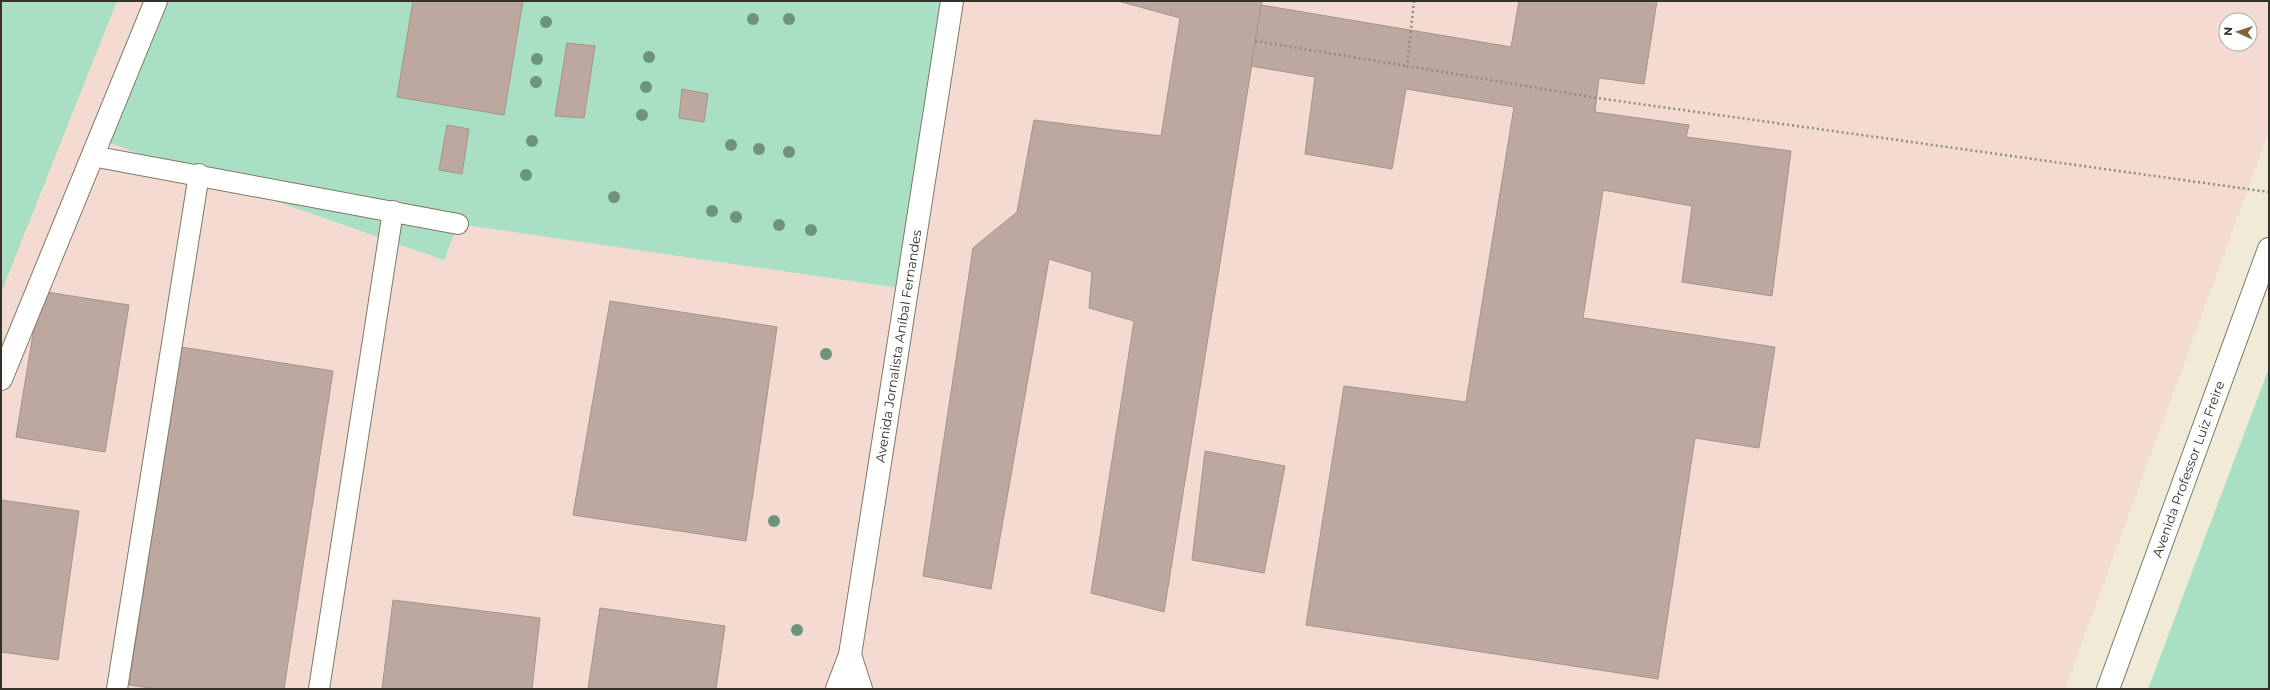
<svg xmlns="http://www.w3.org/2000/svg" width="2270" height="690" font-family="Montserrat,sans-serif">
  <rect width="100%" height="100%" fill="#f0ebd7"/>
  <path fill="#f3dbd1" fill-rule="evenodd" d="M 1,1 L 2269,1 L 2269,131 L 2065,689 L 1,689 ZM 2226,20 L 2250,20 L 2250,44 L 2226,44 Z"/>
  <g fill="#a9dfc3">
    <polygon points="1,1 117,1 1,293"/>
    <polygon points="159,1 950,1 906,289 458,224 444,260 98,139"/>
    <polygon points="2269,368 2269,689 2148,689"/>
  </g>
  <g fill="#bda89f" stroke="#a69289">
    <polygon points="413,1 523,1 504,115 397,97"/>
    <polygon points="1118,1 1262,1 1164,612 1091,593 1134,321 1089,308 1092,272 1049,259 991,589 923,576 973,248 1017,212 1034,120 1161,136 1180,18"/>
    <polygon points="1519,1 1657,1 1644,84 1599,78 1595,112 1689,125 1686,137 1791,151 1772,296 1682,282 1692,206 1603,190 1583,318 1775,347 1759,448 1695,438 1658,679 1306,625 1344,386 1466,402 1514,107 1406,89 1392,169 1305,154 1315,77 1251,66 1261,5 1511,47"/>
    <polygon points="567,43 595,46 584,118 555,116"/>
    <polygon points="682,89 708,94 704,122 679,118"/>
    <polygon points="447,125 469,129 462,174 439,170"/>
    <polygon points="40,291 129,305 105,452 16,437"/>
    <polygon points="610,301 777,327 746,541 573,515"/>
    <polygon points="181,347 333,371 284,689 157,689 129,685"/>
    <polygon points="1205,451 1285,466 1264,573 1192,560"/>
    <polygon points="1,500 79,511 58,660 1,652"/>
    <polygon points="393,600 540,618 532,689 382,689"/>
    <polygon points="600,608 725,626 716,689 588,689"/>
  </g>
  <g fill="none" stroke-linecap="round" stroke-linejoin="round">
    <defs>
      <g id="service">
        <polyline points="92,156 458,224"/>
        <polyline points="117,689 199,174"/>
        <polyline points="319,689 393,211"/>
      </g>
      <g id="minor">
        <polyline points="1,379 156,1"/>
        <polyline points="850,655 861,689"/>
      </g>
      <polyline id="tertiary" points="837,689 850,655 952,1"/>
      <polyline id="secondary" points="2108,689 2269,249"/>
    </defs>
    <use href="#service" stroke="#7e7967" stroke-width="22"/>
    <use href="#minor" stroke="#7e7967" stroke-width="24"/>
    <use href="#tertiary" stroke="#7e7967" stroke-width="24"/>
    <use href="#secondary" stroke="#7e7967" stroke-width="24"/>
    <g stroke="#8f8b7d" stroke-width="2.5" stroke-dasharray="2 3" stroke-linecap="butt">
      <polyline points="1414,1 1407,66 1597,98 2269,192"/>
      <polyline points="1255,41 1407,66"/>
    </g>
    <use href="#service" stroke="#fff" stroke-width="20"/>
    <use href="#minor" stroke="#fff" stroke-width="22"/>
    <use href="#tertiary" stroke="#fff" stroke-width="22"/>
    <use href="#secondary" stroke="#fff" stroke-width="22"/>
  </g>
  <g fill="#6e937c">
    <circle cx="753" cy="19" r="6"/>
    <circle cx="789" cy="19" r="6"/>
    <circle cx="546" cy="22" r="6"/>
    <circle cx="649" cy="57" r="6"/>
    <circle cx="537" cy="59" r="6"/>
    <circle cx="536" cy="82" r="6"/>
    <circle cx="646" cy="87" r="6"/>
    <circle cx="642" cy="115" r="6"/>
    <circle cx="532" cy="141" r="6"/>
    <circle cx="731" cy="145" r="6"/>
    <circle cx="759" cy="149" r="6"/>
    <circle cx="789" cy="152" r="6"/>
    <circle cx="526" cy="175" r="6"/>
    <circle cx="614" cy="197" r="6"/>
    <circle cx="712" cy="211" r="6"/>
    <circle cx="736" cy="217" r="6"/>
    <circle cx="779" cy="225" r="6"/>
    <circle cx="811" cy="230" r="6"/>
    <circle cx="826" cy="354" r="6"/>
    <circle cx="774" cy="521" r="6"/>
    <circle cx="797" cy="630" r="6"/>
  </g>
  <g text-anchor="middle" stroke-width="3" stroke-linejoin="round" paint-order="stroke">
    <g font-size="13" fill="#34322a" stroke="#fff">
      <text transform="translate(898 346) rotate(-81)" y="5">Avenida Jornalista Aníbal Fernandes</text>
      <text transform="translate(2188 469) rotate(-70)" y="5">Avenida Professor Luiz Freire</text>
    </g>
  </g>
  <rect width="2270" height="690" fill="none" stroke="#34322a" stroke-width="4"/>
  <g transform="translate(2238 32) rotate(273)"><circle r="19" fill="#ffffff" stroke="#aeadaa"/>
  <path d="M0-3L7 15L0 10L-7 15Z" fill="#7c6636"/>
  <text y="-6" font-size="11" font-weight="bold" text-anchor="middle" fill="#34322a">N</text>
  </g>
</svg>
